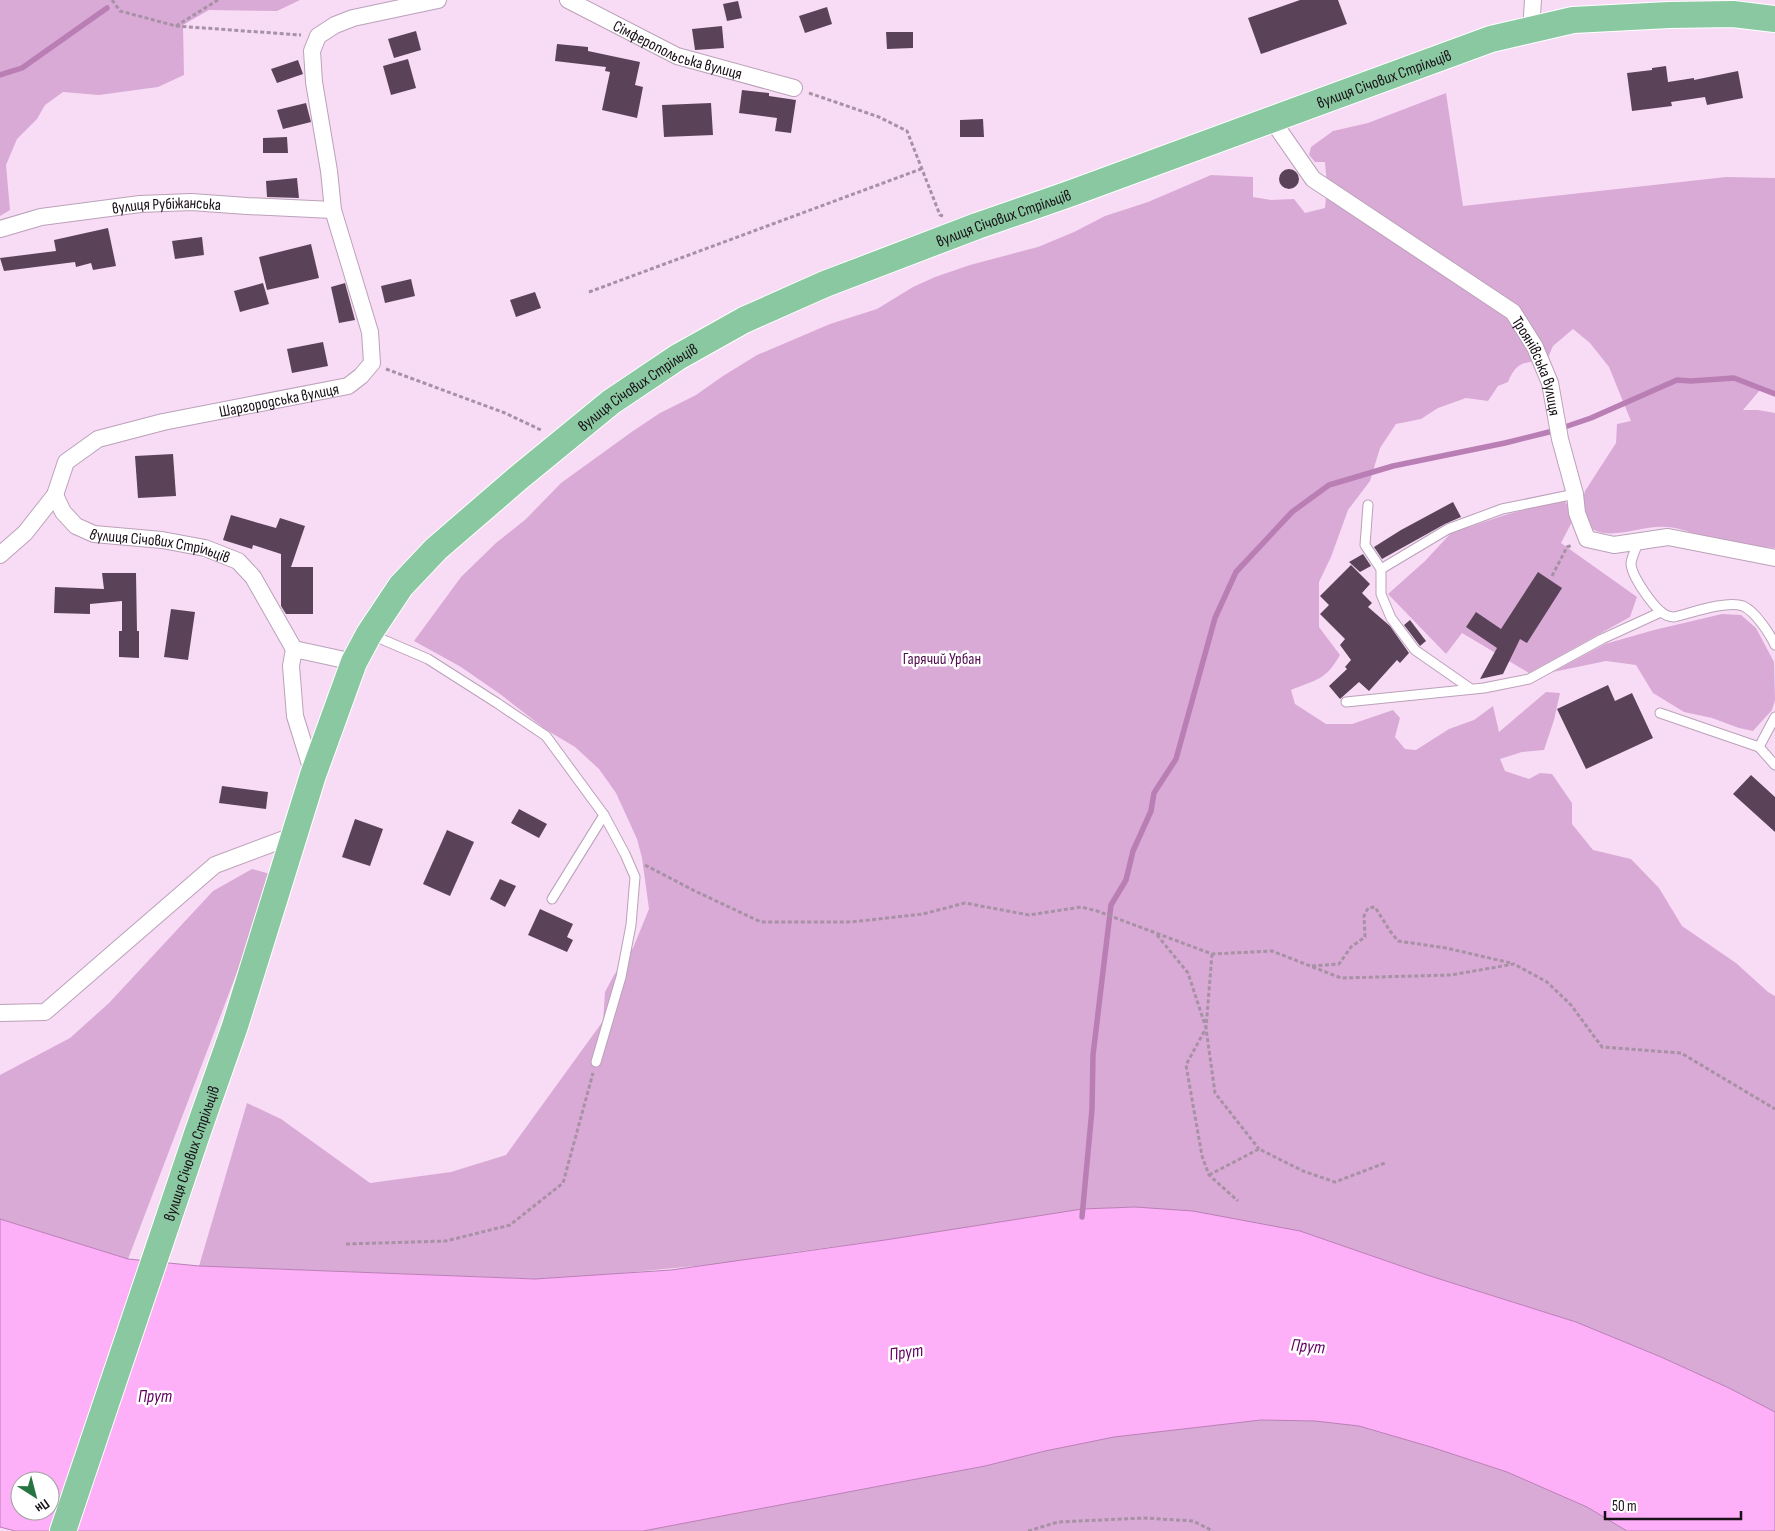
<svg xmlns="http://www.w3.org/2000/svg" width="1775" height="1531" font-family="'Sofia Sans Condensed',sans-serif">
  <rect width="100%" height="100%" fill="#f8dcf6"/>
  <g fill="#daaad7">
    <polygon points="0,0 300,0 277,11 209,10 183,25 184,75 158,87 99,95 63,92 45,105 37,119 17,139 6,165 10,210 0,216"/>
    <path d="M 1446,93 L 1463,206 L 1726,177 L 1775,178 L 1775,392 L 1760,390 L 1743,410 L 1758,410 L 1775,413 L 1775,548 C 1748,547 1722,540 1696,534 C 1686,531 1676,527 1666,527 C 1644,525 1614,540 1594,530 C 1582,523 1581,503 1585,491 L 1616,443 L 1617,424 L 1631,421 L 1609,367 L 1590,343 L 1573,329 L 1553,346 L 1547,360 C 1525,363 1517,360 1508,382 L 1498,386 L 1488,401 L 1466,398 L 1438,408 L 1421,419 L 1396,424 L 1380,448 L 1370,481 L 1348,510 L 1331,557 L 1319,582 L 1319,627 L 1340,655 C 1325,681 1317,679 1291,690 L 1295,704 L 1326,724 L 1352,724 L 1393,710 L 1400,718 L 1395,737 L 1405,749 L 1416,750 L 1449,729 L 1474,720 L 1493,706 L 1499,732 L 1546,692 L 1560,693 L 1554,720 L 1544,750 L 1522,752 L 1500,759 L 1505,771 L 1529,779 L 1540,773 L 1552,774 L 1572,803 L 1572,824 L 1593,850 L 1631,859 L 1659,888 L 1682,926 L 1736,963 L 1768,992 L 1775,996 L 1775,1412 L 1729,1388 L 1661,1357 L 1576,1322 L 1430,1276 L 1300,1231 L 1135,1207 L 1082,1209 L 885,1240 L 794,1252 L 726,1263 L 603,1275 L 535,1279 L 199,1266 L 247,1103 L 281,1119 L 370,1183 L 451,1172 L 506,1155 L 603,1021 L 605,992 L 614,975 L 633,948 L 649,909 L 642,858 L 637,839 L 616,793 L 599,769 L 575,747 L 545,729 L 500,694 L 461,667 L 414,641 L 461,577 L 496,543 L 526,519 L 561,483 L 633,431 L 660,413 L 696,395 L 723,376 L 757,355 L 830,324 L 877,309 L 913,287 L 935,277 L 970,265 L 1038,247 L 1074,232 L 1105,216 L 1148,202 L 1211,175 L 1253,177 L 1253,197 L 1271,200 L 1294,199 L 1305,213 L 1325,208 L 1327,186 L 1325,162 L 1315,162 L 1309,155 L 1311,147 L 1333,131 L 1368,123 Z"/>
    <polygon points="1564,499 1574,518 1561,543 1637,597 1630,617 1529,673 1462,633 1446,654 1388,594 1425,561 1451,533 1505,515"/>
    <polygon points="1722,614 1741,615 1756,628 1774,662 1775,700 1772,710 1753,731 1739,728 1712,718 1684,712 1653,693 1636,665 1606,661 1553,672 1605,644 1654,630"/>
    <polygon points="252,869 274,875 128,1259 0,1219 0,1075 70,1038 109,1003 213,891"/>
    <polygon points="1261,1420 1316,1421 1359,1426 1431,1447 1507,1472 1587,1507 1627,1531 643,1531 985,1466 1045,1451 1114,1437"/>
  </g>
  <path fill="#fdaff8" stroke="#b97fb5" fill-rule="evenodd" d="M 1135,1207 L 1193,1211 L 1300,1231 L 1430,1276 L 1576,1322 L 1661,1357 L 1729,1388 L 1775,1412 L 1775,1531 L 1627,1531 L 1587,1507 L 1507,1472 L 1431,1447 L 1359,1426 L 1315,1421 L 1261,1420 L 1114,1437 L 1045,1451 L 985,1466 L 643,1531 L 15,1531 L 0,1527 L 0,1219 L 128,1259 L 199,1266 L 535,1279 L 671,1270 L 885,1240 L 1082,1209 ZM 20,1481 L 50,1481 L 50,1511 L 20,1511 Z"/>
  <g fill="none" stroke-linecap="round" stroke-linejoin="round">
    <g stroke="#b97fb5" stroke-width="5.5">
      <polyline points="0,75 22,68 107,8"/>
      <polyline points="1082,1217 1092,1109 1093,1055 1111,905 1126,880 1133,851 1151,811 1154,793 1176,759 1215,618 1236,572 1292,512 1329,485 1393,466 1505,443 1553,431 1591,418 1677,380 1691,381 1734,378 1775,394"/>
    </g>
  </g>
  <g fill="#5a4359">
    <polygon points="1300,0 1338,0 1347,24 1261,54 1248,18"/>
    <polygon points="738,1 742,18 727,21 723,4"/>
    <polygon points="827,7 832,24 805,33 799,16"/>
    <polygon points="722,26 724,48 695,50 692,29"/>
    <polygon points="416,31 421,50 394,58 388,39"/>
    <polygon points="886,32 913,32 913,48 887,49"/>
    <polygon points="557,44 588,47 588,51 640,62 635,85 643,87 637,118 602,110 610,72 605,71 606,67 555,61"/>
    <polygon points="408,59 416,88 391,95 383,66"/>
    <polygon points="298,60 303,74 277,83 271,69"/>
    <polygon points="1666,66 1668,82 1694,78 1694,80 1738,71 1743,98 1707,105 1705,97 1671,102 1672,106 1632,111 1627,73 1652,70 1652,68"/>
    <polygon points="742,90 769,93 769,96 796,100 791,133 775,131 777,118 739,113"/>
    <polygon points="306,103 311,122 283,129 277,110"/>
    <polygon points="711,103 713,135 664,137 662,105"/>
    <polygon points="983,119 984,137 960,137 960,120"/>
    <polygon points="287,137 288,153 263,153 263,138"/>
    <circle cx="1289" cy="179" r="10"/>
    <polygon points="297,178 299,198 267,197 266,181"/>
    <polygon points="108,228 116,266 93,270 91,263 76,267 75,262 4,271 0,258 56,251 54,240"/>
    <polygon points="202,237 204,255 175,259 172,241"/>
    <polygon points="311,244 319,278 267,290 259,257"/>
    <polygon points="411,279 415,296 385,303 381,286"/>
    <polygon points="263,283 269,304 240,312 234,291"/>
    <polygon points="345,283 355,320 339,323 331,287"/>
    <polygon points="535,292 541,308 516,317 510,300"/>
    <polygon points="323,342 328,366 292,373 287,349"/>
    <polygon points="173,454 176,496 138,498 135,456"/>
    <polygon points="1453,502 1461,517 1445,524 1382,559 1374,547 1401,530"/>
    <polygon points="231,515 276,528 280,518 305,526 291,567 313,567 313,614 286,614 281,606 281,554 253,545 252,549 223,540"/>
    <polygon points="1363,554 1371,566 1360,572 1349,562"/>
    <polygon points="1351,565 1370,584 1362,593 1372,603 1368,607 1390,626 1409,653 1400,663 1397,660 1369,691 1359,682 1340,699 1329,686 1347,669 1345,667 1351,660 1340,645 1345,639 1320,614 1329,605 1320,596"/>
    <polygon points="1538,572 1562,588 1527,643 1520,639 1503,674 1480,679 1497,648 1466,627 1476,612 1501,629"/>
    <polygon points="102,573 136,573 137,631 139,631 139,658 119,657 119,631 122,631 122,601 90,604 90,614 54,613 55,587 104,589"/>
    <polygon points="171,609 195,612 188,660 164,657"/>
    <polygon points="1410,620 1426,641 1420,646 1404,625"/>
    <polygon points="1608,685 1615,701 1632,693 1653,738 1586,769 1557,709"/>
    <polygon points="1751,775 1775,797 1775,832 1733,794"/>
    <polygon points="222,786 268,792 266,809 219,803"/>
    <polygon points="519,809 547,824 539,838 511,823"/>
    <polygon points="355,819 383,829 370,866 342,857"/>
    <polygon points="447,830 474,842 450,896 423,884"/>
    <polygon points="500,879 516,886 505,907 490,899"/>
    <polygon points="540,909 573,924 567,937 573,940 567,952 528,935"/>
  </g>
  <g fill="none" stroke-linecap="round" stroke-linejoin="round">
    <defs>
      <g id="service">
        <polyline points="1368,505 1365,545 1381,569 1381,594 1391,618 1415,650 1471,689"/>
        <path d="M 1639,541 C 1636,548 1632,556 1631,563 C 1631,576 1655,610 1666,615 C 1667,616 1673,617 1674,617 C 1691,613 1727,600 1743,606 C 1755,611 1770,634 1775,645"/>
        <polyline points="1381,569 1448,529 1502,509 1575,494"/>
        <polyline points="372,635 428,659 497,703 546,736 604,815 625,854 635,877 631,925 621,977 596,1062"/>
        <polyline points="1346,702 1484,688 1529,679 1602,639 1661,612"/>
        <polyline points="1660,713 1759,747"/>
        <polyline points="1775,717 1759,747 1775,765"/>
        <polyline points="552,899 604,815"/>
      </g>
      <g id="minor">
        <path id="s1" d="M 568,0 L 677,56 L 794,88"/>
        <polyline points="1531,30 1533,0"/>
        <path id="s2" d="M 1272,120 L 1313,179 L 1513,312 L 1535,347 L 1550,383 L 1560,439 L 1575,494 L 1577,513 L 1587,539 L 1614,545 L 1668,537 L 1775,558"/>
        <path id="s3" d="M 0,229 L 41,217 L 140,204 L 191,202 L 247,206 L 333,210"/>
        <path id="s4" d="M 55,495 L 63,512 L 76,526 L 94,534 L 162,540 L 205,548 L 238,561 L 253,577 L 294,649 L 354,662"/>
        <path id="s5" d="M 0,555 L 25,533 L 55,495 L 66,462 L 98,439 L 163,422 L 348,386 L 361,376 L 372,363 L 370,332 L 333,210 L 329,171 L 314,82 L 312,51 L 318,36 L 335,25 L 353,18 L 438,0"/>
        <polyline points="294,649 291,666 295,716 313,774"/>
        <polyline points="0,1013 45,1012 215,865 295,835"/>
      </g>
      <g id="primary">
        <path id="s6" d="M 63,1531 L 197,1134 L 235,1026 L 313,775 L 354,662 L 369,634 L 401,586 L 436,549 L 517,479 L 611,402 L 678,357 L 744,320 L 825,284 L 977,226 L 1069,194 L 1491,39 L 1573,20 L 1669,15 L 1733,14 L 1775,19"/>
      </g>
    </defs>
    <use href="#service" stroke="#bba1b9" stroke-width="11"/>
    <use href="#minor" stroke="#bba1b9" stroke-width="18"/>
    <use href="#primary" stroke="#fff" stroke-width="28"/>
    <g stroke="#a791a5" stroke-width="3" stroke-dasharray="4 2.5" stroke-linecap="butt">
      <polyline points="112,0 120,11 176,26 301,35"/>
      <polyline points="176,26 218,0"/>
      <polyline points="809,93 879,117 907,131 940,215 943,216"/>
      <polyline points="589,292 921,169"/>
      <polyline points="386,369 505,413 543,431"/>
      <polyline points="1552,576 1567,547 1573,545"/>
      <polyline points="645,865 697,892 761,922 851,922 923,914 965,903 1029,915 1081,907 1097,911 1212,954 1272,951 1341,978 1451,975 1514,964 1547,982 1571,1005 1602,1047 1681,1053 1775,1109"/>
      <polyline points="1157,935 1188,973 1206,1028 1186,1065 1202,1156 1209,1175 1238,1201"/>
      <polyline points="1212,954 1206,1028 1215,1093 1259,1149"/>
      <polyline points="1312,966 1339,964 1351,947 1365,937 1364,916 1368,908 1375,907 1390,931 1398,941 1446,948 1511,963"/>
      <polyline points="1209,1175 1259,1149 1303,1171 1335,1182 1385,1163"/>
      <polyline points="346,1244 446,1241 510,1225 563,1183 593,1073"/>
      <polyline points="1028,1531 1058,1522 1144,1518 1193,1521 1213,1531"/>
    </g>
    <use href="#service" stroke="#fff" stroke-width="9"/>
    <use href="#minor" stroke="#fff" stroke-width="16"/>
    <use href="#primary" stroke="#89c8a0" stroke-width="26"/>
  </g>
  <g text-anchor="middle" stroke-width="5" stroke-linejoin="round" paint-order="stroke">
    <g font-size="16" fill="#191018" stroke="#fff">
      <text dy="6" stroke="none"><textPath href="#s1" startOffset="121">Сімферопольська вулиця</textPath></text>
      <text dy="6" stroke="none"><textPath href="#s6" startOffset="2126">вулиця Січових Стрільців</textPath></text>
      <text dy="6" stroke="none"><textPath href="#s3" startOffset="169">вулиця Рубіжанська</textPath></text>
      <text dy="6" stroke="none"><textPath href="#s6" startOffset="1721">вулиця Січових Стрільців</textPath></text>
      <text dy="6" stroke="none"><textPath href="#s2" startOffset="372">Троянівська вулиця</textPath></text>
      <text dy="6" stroke="none"><textPath href="#s6" startOffset="1316">вулиця Січових Стрільців</textPath></text>
      <text dy="6" stroke="none"><textPath href="#s5" startOffset="341">Шаргородська вулиця</textPath></text>
      <text dy="6" stroke="none"><textPath href="#s4" startOffset="125">вулиця Січових Стрільців</textPath></text>
      <text dy="6" stroke="none"><textPath href="#s6" startOffset="399">вулиця Січових Стрільців</textPath></text>
    </g>
    <g font-size="16" fill="#520d51" stroke="#fff">
      <text x="942" y="664">Гарячий Урбан</text>
    </g>
    <g font-size="18" font-style="italic" fill="#610061" stroke="#fff">
      <text transform="translate(1308 1346) rotate(5)" y="6">Прут</text>
      <text transform="translate(906 1352) rotate(-8)" y="6">Прут</text>
      <text x="155" y="1402">Прут</text>
    </g>
  </g>
  <g transform="translate(35 1496) rotate(144)"><circle r="24" fill="#ffffff" stroke="#a39fa3"/>
  <path d="M0-4L9 19L0 12L-9 19Z" fill="#277443"/>
  <text y="-8" font-size="14" font-weight="bold" text-anchor="middle" fill="#191018">Пн</text>
  </g>
  <path d="M1605 1511v8h136v-8" fill="none" stroke="#191018" stroke-width="2.5"/>
  <text x="1612" y="1511" font-size="15" fill="#191018" stroke="#ffffff" stroke-width="4" paint-order="stroke">50 m</text>
</svg>
